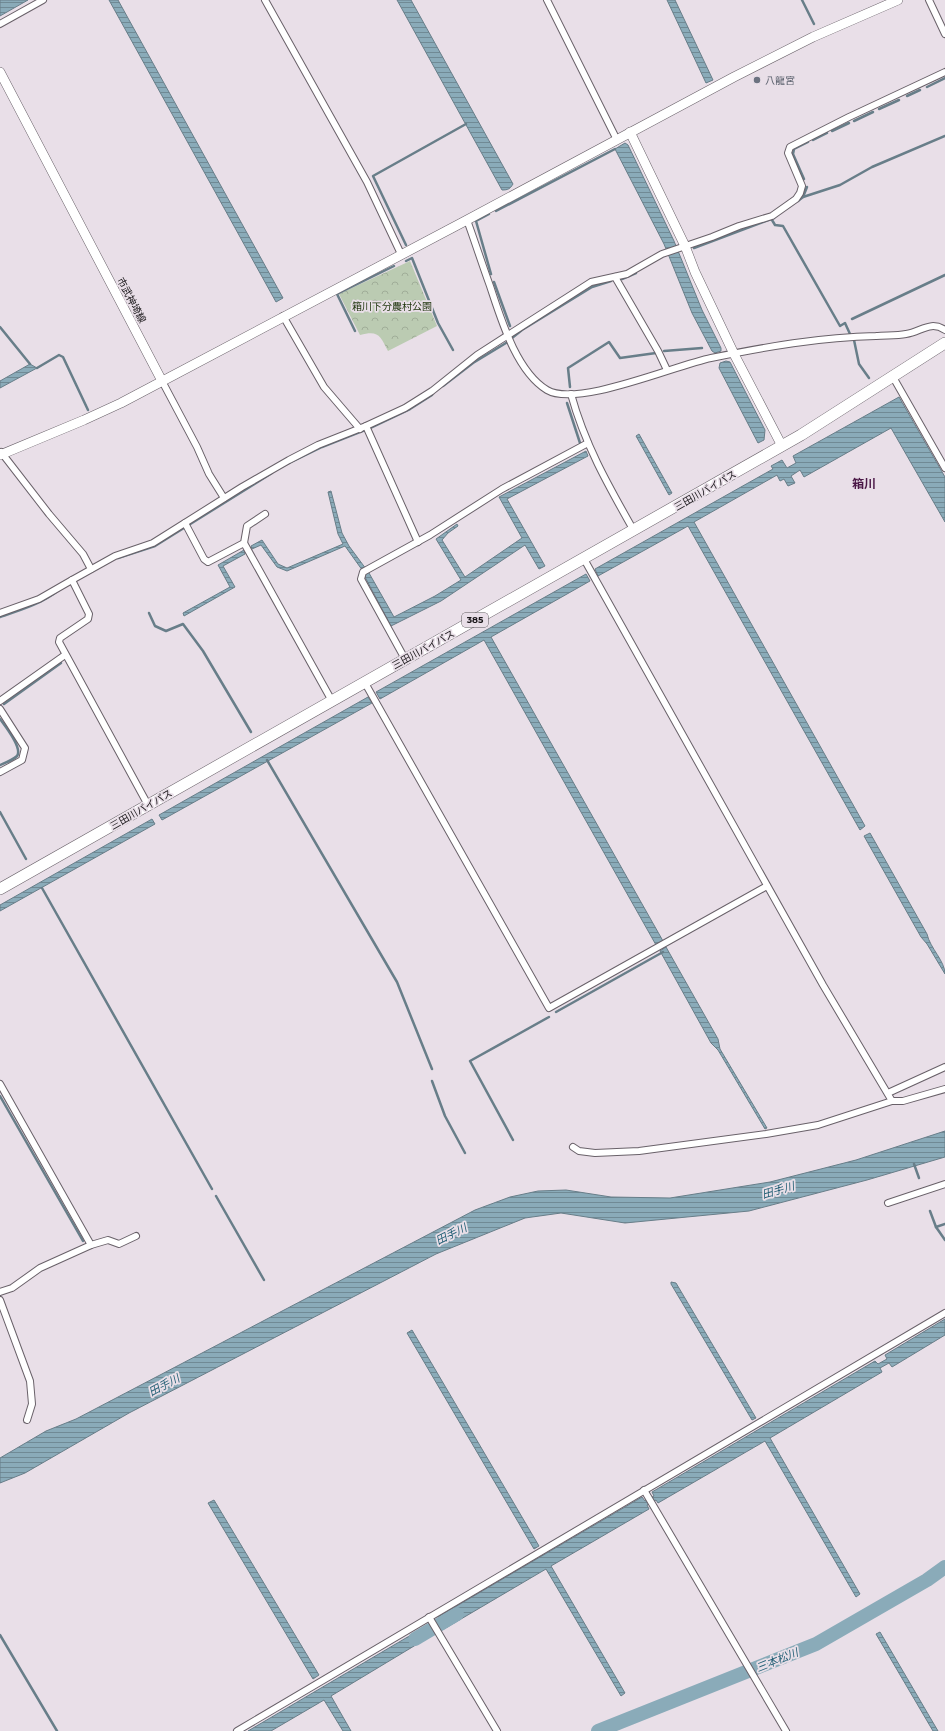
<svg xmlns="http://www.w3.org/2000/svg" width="945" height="1731" font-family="Montserrat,'Noto Sans JP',sans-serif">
  <defs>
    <pattern id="park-crowns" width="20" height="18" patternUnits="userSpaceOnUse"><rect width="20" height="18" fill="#bbcbb2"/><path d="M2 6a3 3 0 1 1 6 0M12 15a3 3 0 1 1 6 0" fill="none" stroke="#a0ad98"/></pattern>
    <pattern id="water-rules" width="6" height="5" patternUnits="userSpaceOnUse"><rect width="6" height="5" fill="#8aabb9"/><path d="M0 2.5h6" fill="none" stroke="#708a95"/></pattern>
  </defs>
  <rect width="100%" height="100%" fill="#e9dfe8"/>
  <path fill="url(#park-crowns)" d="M 410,261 L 437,326 L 388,351 C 380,336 379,330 360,335 L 339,294 Z"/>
  <g fill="url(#water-rules)" stroke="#687e89">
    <polygon points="0,0 28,0 0,16"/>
    <polygon points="109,0 118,0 283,298 276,302"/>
    <path d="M 397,0 L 411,0 L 513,184 C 510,189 508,190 502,190 Z"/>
    <polygon points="667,0 675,0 713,80 706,83"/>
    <polygon points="625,143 628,145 674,241 702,310 721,348 721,351 715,353 712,351 692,313 664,244 615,149"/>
    <polygon points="726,361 730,362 765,430 764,440 758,443 719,368 720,363"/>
    <polygon points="30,364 37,368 0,388 0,381"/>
    <polygon points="899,397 945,477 945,522 891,428 804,477 800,470 791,476 795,483 788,486 784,479 780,481 777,475 694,522 865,826 860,830 688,526 598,576 595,569 773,469 771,466 782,460 787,468 796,463 793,456"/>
    <polygon points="639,434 672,493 669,495 636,436"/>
    <polygon points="586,451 588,456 507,499 545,566 539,569 525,545 441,601 391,626 365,577 365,574 345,546 287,571 277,567 261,545 252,549 251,546 262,540 278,564 287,568 343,544 338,534 328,492 331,491 342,533 349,546 369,573 394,617 435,596 461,580 436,539 457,524 458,526 448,533 442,540 465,577 522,538 499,497"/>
    <polygon points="244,550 245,554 223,566 235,587 184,616 183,613 230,587 218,565"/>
    <polygon points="586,574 590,581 491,637 663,941 656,945 484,640 380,699 376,692"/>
    <polygon points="368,697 372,703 162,820 159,815"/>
    <polygon points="152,819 155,824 0,911 0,905"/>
    <path d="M 870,833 L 927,934 C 930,948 945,961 945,974 L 927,944 L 921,937 L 864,836 Z"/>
    <polygon points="666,947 718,1039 720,1049 767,1128 765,1129 718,1050 711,1043 660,951"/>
    <polygon points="945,1131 945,1157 867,1180 749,1211 625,1223 561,1213 525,1218 436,1254 129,1413 25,1473 0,1483 0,1458 46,1431 76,1419 475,1210 510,1197 538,1191 566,1190 611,1197 670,1198 770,1182 856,1160"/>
    <polygon points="671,1282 676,1283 756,1418 752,1420 671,1284"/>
    <polygon points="945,1319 945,1335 892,1367 889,1363 880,1368 882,1372 770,1438 860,1594 856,1597 765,1441 658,1503 656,1500 647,1505 649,1509 551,1566 625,1693 621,1696 546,1569 444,1629 438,1617 642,1497 645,1501 654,1496 652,1492 875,1361 878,1364 887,1359 885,1355"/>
    <polygon points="412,1330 539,1546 534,1549 407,1333"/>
    <polygon points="214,1500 319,1675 313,1679 208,1503"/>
    <polygon points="428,1625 434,1634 331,1696 351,1731 343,1731 324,1700 271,1731 248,1731"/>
    <polygon points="880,1632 938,1731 933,1731 876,1634"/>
  </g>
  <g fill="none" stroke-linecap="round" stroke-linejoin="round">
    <g stroke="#687e89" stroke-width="2.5">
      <polyline points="802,0 814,24"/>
      <polyline points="927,87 945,78"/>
      <polyline points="907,96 920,90"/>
      <polyline points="879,109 899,100"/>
      <polyline points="854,121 873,112"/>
      <polyline points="832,131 849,123"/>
      <polyline points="813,140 827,133"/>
      <polyline points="804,179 793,154 794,149 808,142"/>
      <polyline points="803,197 807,187"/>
      <polyline points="798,201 803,197 840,185 872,167 945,136"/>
      <polyline points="496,211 615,149"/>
      <polyline points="489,214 476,221 491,274"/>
      <polyline points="772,220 775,225 783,226 840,326 845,323 850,334"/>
      <polyline points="406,245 373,176 466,124"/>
      <polyline points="694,248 774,218"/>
      <polyline points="406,261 412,258 438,323 453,350"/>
      <polyline points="622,279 636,273"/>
      <polyline points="494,282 510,326"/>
      <polyline points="852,319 945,275"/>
      <polyline points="0,327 30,364"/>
      <polyline points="355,331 337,294 394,266"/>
      <polyline points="512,338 522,330 592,287 611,281"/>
      <polyline points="854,340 859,364 869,378"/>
      <polyline points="664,351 702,348"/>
      <polyline points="37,368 59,355 63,357 88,410"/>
      <polyline points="443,386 473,363 506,343"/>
      <polyline points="570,387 568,368 609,342 620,358 656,353"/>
      <polyline points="567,403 580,443"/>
      <polyline points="283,466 322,447 370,428 410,409 432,395"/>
      <polyline points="118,558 155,546 272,473"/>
      <polyline points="149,613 155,626 166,631 183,624 203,651 251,732"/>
      <path d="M 0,617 C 21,610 41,604 59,590"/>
      <polyline points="4,704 61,663"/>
      <path d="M 0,719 C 5,726 23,748 17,756 C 13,760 5,763 0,765"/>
      <polyline points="267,760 397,982 432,1069"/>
      <polyline points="0,812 26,859"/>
      <polyline points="42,888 212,1189"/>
      <polyline points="556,1012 663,952"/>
      <polyline points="432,1081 445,1116 465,1153"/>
      <polyline points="0,1096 83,1241"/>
      <polyline points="513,1140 470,1061 549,1017"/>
      <polyline points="914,1164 919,1178"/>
      <polyline points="216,1196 264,1280"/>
      <polyline points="930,1211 936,1227 945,1240"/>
      <polyline points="936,1227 945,1224"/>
      <polyline points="0,1635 57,1731"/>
    </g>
    <g stroke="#8aabb9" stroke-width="14">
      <polyline points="415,1639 457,1614"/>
      <polyline points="598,1731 816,1644 927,1580 945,1567"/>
    </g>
    <defs>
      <g id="street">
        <polyline points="265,0 367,182 401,254"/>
        <polyline points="547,0 617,140"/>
        <polyline points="929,0 945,34"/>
        <polyline points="0,24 43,0"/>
        <path d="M 467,220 C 475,242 482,264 490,286 C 501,319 516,371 547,390 C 577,408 676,365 711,358 C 765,347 821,337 876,336 C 885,335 896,336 906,334 C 921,332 930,320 945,330"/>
        <polyline points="615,277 658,351 667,370"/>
        <polyline points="283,316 324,387 360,429"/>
        <polyline points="893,377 945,468"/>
        <polyline points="162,381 197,447 209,474 224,498"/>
        <path d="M 571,394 C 585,445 608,485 634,531"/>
        <polyline points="366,426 418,542"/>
        <polyline points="1,452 49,514 83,554 91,569"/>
        <polyline points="185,523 204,559 208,562 244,543 247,526 265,514"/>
        <polyline points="244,543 332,701"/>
        <polyline points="584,559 823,985 892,1101 903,1101 945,1089"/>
        <polyline points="72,580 89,614 88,619 60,638 59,642 148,805"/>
        <polyline points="0,613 39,599 72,580 115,556 153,543 242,487 289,460 318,445 366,426 405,408 432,391 477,355 591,282 627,274 662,254 712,237 739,226 772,216 796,199 800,193 802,186 788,153 790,147 849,117 945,72"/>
        <polyline points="405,659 361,579 363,572 430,535 502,489 588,443"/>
        <polyline points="365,683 549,1008 767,886"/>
        <polyline points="0,701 65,655"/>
        <polyline points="0,709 25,748 22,760 0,772"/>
        <polyline points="0,1084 91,1245"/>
        <polyline points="888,1093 945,1067"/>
        <polyline points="573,1147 579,1151 595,1153 639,1151 766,1134 818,1125 892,1101"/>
        <polyline points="888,1203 945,1184"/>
        <polyline points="0,1292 12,1288 40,1268 91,1245 108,1240 119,1244 136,1236"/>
        <polyline points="0,1300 30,1381 32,1404 27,1420"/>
        <polyline points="644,1490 786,1731"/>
        <polyline points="429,1617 497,1731"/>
        <polyline points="237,1731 945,1313"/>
      </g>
      <g id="secondary">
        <polyline points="0,72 162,381"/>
        <polyline points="630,132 685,246 695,272 734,354 782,446"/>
        <polyline points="0,455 84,420 121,403 467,220 734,77 813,37 898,0"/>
      </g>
      <polyline id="highway" points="0,889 801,435 945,343"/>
    </defs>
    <use href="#street" stroke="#696169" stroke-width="8"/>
    <use href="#secondary" stroke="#696169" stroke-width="10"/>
    <use href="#highway" stroke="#696169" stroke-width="12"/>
    <use href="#street" stroke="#fff" stroke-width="6"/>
    <use href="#secondary" stroke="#fff" stroke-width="9"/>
    <use href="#highway" stroke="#fff" stroke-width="11"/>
  </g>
  <circle fill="#6b7280" stroke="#e9dfe8" stroke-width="1.5" cx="757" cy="80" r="4"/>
  <g text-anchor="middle" stroke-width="3.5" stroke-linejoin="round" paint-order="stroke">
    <rect fill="#e9dfe8" stroke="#575256" stroke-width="1" x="462" y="613" width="26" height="14" rx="3"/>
    <g font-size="9" font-weight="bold" fill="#181518">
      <text x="475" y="623">385</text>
    </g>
    <g font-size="10" fill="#5b616d" stroke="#e9dfe8" text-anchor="start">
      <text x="765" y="84">八龍宮</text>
    </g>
    <g font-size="10" fill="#181518" stroke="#e9dfe8">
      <text transform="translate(132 300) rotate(62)" y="4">市武神埼線</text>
      <text transform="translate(705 490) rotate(-30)" y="4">三田川バイパス</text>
      <text transform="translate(423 649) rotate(-29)" y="4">三田川バイパス</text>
      <text transform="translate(141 809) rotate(-30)" y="4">三田川バイパス</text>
    </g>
    <g font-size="10" fill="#1d340b" stroke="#e9dfe8">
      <text x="392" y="310">箱川下分農村公園</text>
    </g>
    <g font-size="11" font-style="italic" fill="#225f75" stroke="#e9dfe8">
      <text transform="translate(778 1190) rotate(-16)" y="4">田手川</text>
      <text transform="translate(451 1234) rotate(-26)" y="4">田手川</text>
      <text transform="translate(164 1385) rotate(-28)" y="4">田手川</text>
      <text transform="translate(777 1660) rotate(-22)" y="4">三本松川</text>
    </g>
    <g font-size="12" font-weight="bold" fill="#4c1948" stroke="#e9dfe8">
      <text x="864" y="488">箱川</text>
    </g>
  </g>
</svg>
